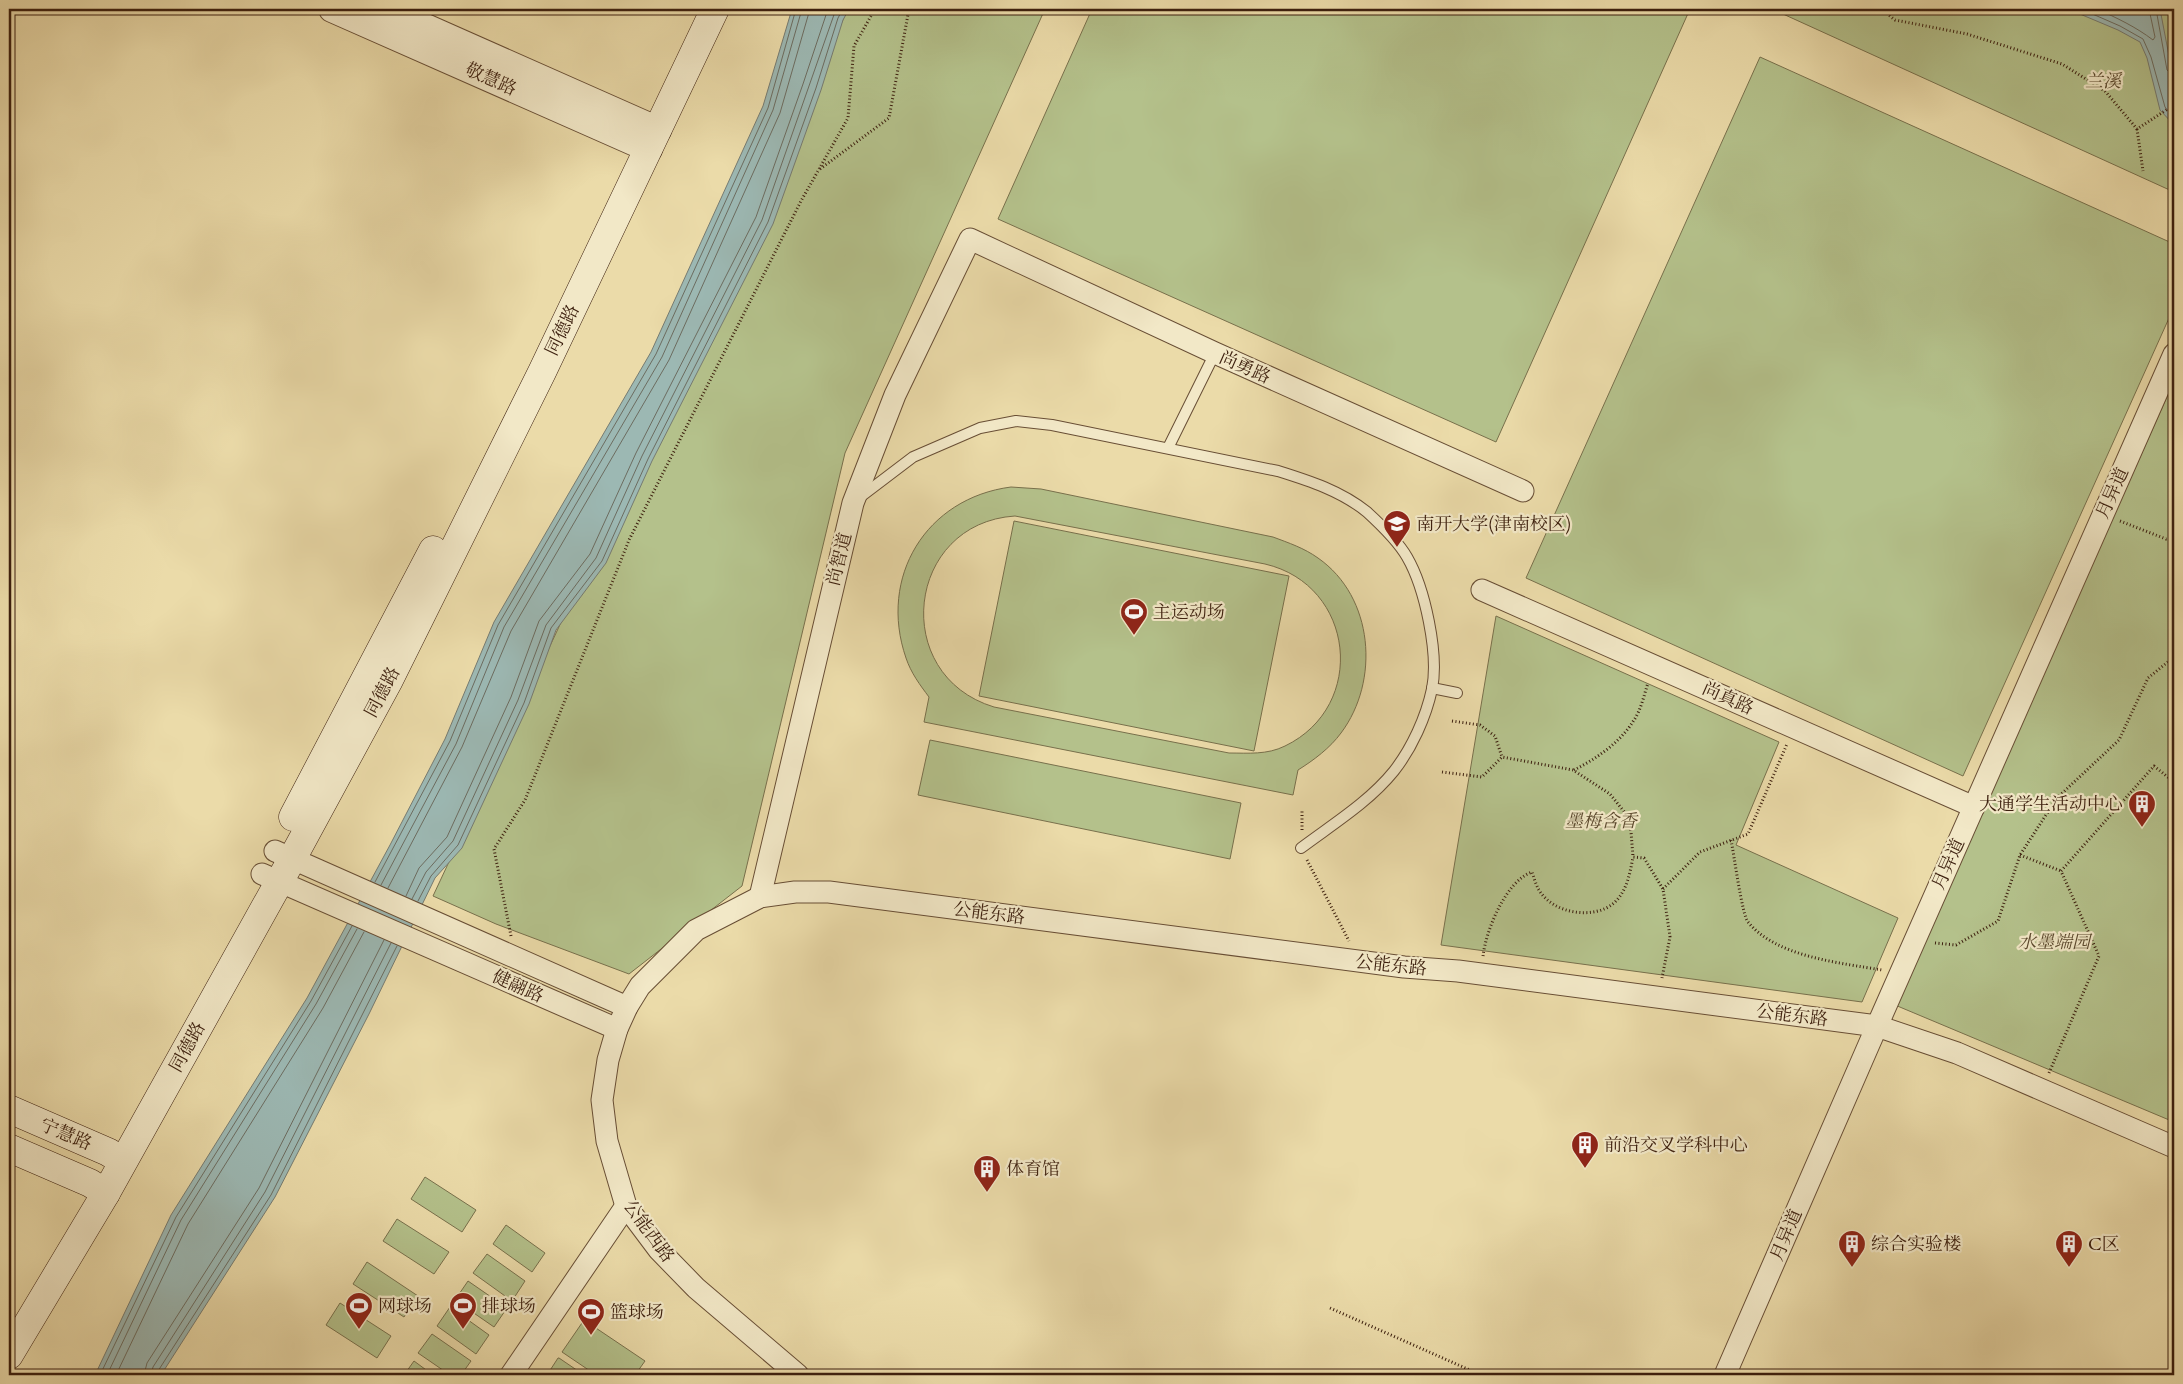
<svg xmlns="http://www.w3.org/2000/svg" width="2183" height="1384" font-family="Cardo,'Noto Serif SC',serif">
  <rect width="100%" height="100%" fill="#ebdba9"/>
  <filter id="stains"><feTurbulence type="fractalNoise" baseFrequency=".004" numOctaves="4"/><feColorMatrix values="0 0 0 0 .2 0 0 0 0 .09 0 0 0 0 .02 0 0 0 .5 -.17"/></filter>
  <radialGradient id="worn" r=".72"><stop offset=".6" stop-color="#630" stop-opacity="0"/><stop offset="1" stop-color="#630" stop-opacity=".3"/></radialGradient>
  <g fill="#b4c18b" stroke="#78704c" fill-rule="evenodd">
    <polygon points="848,9 1045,9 845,453 742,886 629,974 496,924 433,896"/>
    <polygon points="1092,9 1690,9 1496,442 998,219"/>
    <polygon points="1772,9 2174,9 2174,192"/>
    <polygon points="1760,57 2174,244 2174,307 1963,776 1526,578"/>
    <polygon points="2174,381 2174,1122 1895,1005"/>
    <path d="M 1011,487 L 1041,489 L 1273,537 C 1289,543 1304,548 1318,558 C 1374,597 1380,681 1341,733 C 1330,748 1314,760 1298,770 L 1293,795 L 924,722 L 929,697 C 920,685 911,673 906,658 C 878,577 926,498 1011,487 ZM 1015,516 L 1265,564 C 1355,585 1368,706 1285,746 C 1267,755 1248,753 1229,753 L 994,707 C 889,675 906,523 1015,516 Z"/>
    <polygon points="1014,521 1289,576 1254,751 979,696"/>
    <polygon points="1496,616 1779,742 1736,845 1898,918 1862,1002 1441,945"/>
    <polygon points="930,740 1241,803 1230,859 918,795"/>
    <polygon points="425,1177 476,1210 462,1232 411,1199"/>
    <polygon points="397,1219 449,1252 434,1274 383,1241"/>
    <polygon points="506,1225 545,1253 532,1272 493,1244"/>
    <polygon points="487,1254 525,1281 512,1301 473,1273"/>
    <polygon points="367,1262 418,1296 404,1317 353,1284"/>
    <polygon points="468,1281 507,1308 494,1327 455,1300"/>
    <polygon points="340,1303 391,1336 377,1358 326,1325"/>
    <polygon points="450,1307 489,1335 476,1354 437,1326"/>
    <polygon points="584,1320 645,1361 635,1375 596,1375 562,1352"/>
    <polygon points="432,1334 471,1361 461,1375 450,1375 418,1353"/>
    <polygon points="558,1358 559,1358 584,1375 547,1375"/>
    <polygon points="414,1361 433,1375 404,1375"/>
  </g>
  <g fill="#9cb8b3" stroke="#767b71">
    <polygon points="792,9 849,9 843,20 821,90 773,224 652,461 606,563 556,630 529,704 462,848 435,878 369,1014 275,1197 161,1375 95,1375 171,1215 307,998 390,845 445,739 494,622 651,352 763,106"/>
    <polygon points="2068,9 2160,9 2174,82 2174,125 2160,110 2147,58 2140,42 2118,30"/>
  </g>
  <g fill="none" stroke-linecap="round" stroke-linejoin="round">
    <g stroke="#6c6c60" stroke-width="1">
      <polyline points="2081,9 2120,26 2143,39 2151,57 2165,107 2174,118"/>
      <path d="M 2097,9 C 2117,18 2136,27 2153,40 L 2155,37 L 2149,9"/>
      <polyline points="2156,9 2167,70 2170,73 2174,74"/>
      <polyline points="375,882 450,741 498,625 656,354 768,108 796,9"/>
      <polyline points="381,885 456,744 504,627 662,357 773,110 802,9"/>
      <polyline points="388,888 462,747 511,631 669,360 780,113 810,9"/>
      <polyline points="406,896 419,868 447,837 511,697 539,621 590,554 636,453 756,217 803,84 828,9"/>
      <polyline points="412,899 426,872 453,841 518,700 546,625 596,558 642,456 762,220 836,9"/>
      <polyline points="418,901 431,876 458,845 524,703 551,628 602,561 648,459 768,222 816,88 838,18 843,9"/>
      <polyline points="100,1375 176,1217 311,1001 352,926"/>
      <polyline points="107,1375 181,1220 316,1004 357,929"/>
      <polyline points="116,1375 188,1224 323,1008 364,932"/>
      <polyline points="144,1375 147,1363 259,1188 384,940"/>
      <polyline points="151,1375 153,1367 265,1192 391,943"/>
      <polyline points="157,1375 158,1371 271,1195 397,946"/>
    </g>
    <defs>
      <g id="service">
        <polyline points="1168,448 1215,353"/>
        <path d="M 859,498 L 913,457 L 980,428 L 1016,421 L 1052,425 L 1278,471 C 1310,481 1341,491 1367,512 C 1379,523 1399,543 1407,557 C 1425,588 1439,654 1432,689 C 1426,717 1412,748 1394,771 C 1369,802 1333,824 1301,848"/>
        <polyline points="1432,688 1457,693"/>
      </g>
      <g id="minor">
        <polyline points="1482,590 1974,807"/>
        <polyline points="275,851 627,1007"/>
        <polyline points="262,874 617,1029"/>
        <polyline points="760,897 853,503 895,395 970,239 1215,353 1523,491"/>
        <polyline points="511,1375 626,1206"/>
        <polyline points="798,1375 696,1288 659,1250 626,1206 607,1141 602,1100 608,1060 617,1029 627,1007 640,986 696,930 760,897 795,892 829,892 1404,967 1458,971 1877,1026 1957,1053 2174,1147"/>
        <polyline points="1725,1375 1877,1026 2174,354"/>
      </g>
      <g id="tertiary">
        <polyline points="332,9 649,149"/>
        <polyline points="385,9 658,130"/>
      </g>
      <g id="secondary">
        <polyline points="293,817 433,550"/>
        <polyline points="9,1109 108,1152 123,1161"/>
        <polyline points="9,1148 90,1183 106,1193"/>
        <polyline points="9,1355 106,1193 292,859 389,680 542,372 715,9"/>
      </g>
    </defs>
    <use href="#service" stroke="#684e35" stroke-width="12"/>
    <use href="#minor" stroke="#684e35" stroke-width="23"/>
    <use href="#tertiary" stroke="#684e35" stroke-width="28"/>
    <use href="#secondary" stroke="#3c1f0e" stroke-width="29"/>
    <g stroke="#3c1f0e" stroke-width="3" stroke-dasharray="1 2.5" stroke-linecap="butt">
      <polyline points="1881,9 1895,20 1967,34 2062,64 2105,91 2137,129 2174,105"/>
      <polyline points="2137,129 2143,171"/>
      <polyline points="820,169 889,118 909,9"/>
      <polyline points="2120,521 2166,539 2174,538"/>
      <polyline points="1452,721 1480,725 1495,736 1502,757"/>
      <path d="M 1574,770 C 1596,759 1621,742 1634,720 C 1641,710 1644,695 1648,683"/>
      <polyline points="1442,772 1482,777 1502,757 1573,770 1610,794 1630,819 1633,857 1644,858 1663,889 1670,937 1662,978"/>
      <polyline points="1302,830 1302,810"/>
      <path d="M 1731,840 C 1734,854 1742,915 1748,922 C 1776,957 1841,963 1882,970"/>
      <polyline points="2020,855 2061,871"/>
      <polyline points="1307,860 1349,941"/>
      <polyline points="1663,889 1700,852 1748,834 1787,744"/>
      <polyline points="511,936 494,849 525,800 629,540 801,201 848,118 854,46 875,9"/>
      <polyline points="1935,943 1956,945 1998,921 2020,855 2057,798 2119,740 2148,678 2174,657"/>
      <path d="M 1483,956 C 1486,930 1506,881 1532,872 C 1534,878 1536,885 1539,890 C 1553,914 1594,920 1614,903 C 1627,891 1630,873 1633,857"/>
      <polyline points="2049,1073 2099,956 2061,871 2154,766 2174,782"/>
      <polyline points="1330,1308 1481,1375"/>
    </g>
    <use href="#service" stroke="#f2e8c7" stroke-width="10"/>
    <use href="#minor" stroke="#f2e8c7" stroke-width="21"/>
    <use href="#tertiary" stroke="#f2e8c7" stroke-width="26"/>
    <use href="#secondary" stroke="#f2e8c7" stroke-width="28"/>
  </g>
  <defs>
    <symbol id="university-pin" viewBox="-11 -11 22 30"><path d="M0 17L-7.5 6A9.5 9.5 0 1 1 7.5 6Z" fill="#8f2418" stroke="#f2e8c7"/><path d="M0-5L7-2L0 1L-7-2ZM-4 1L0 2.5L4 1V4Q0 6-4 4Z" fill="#fff"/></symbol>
    <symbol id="stadium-pin" viewBox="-11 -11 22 30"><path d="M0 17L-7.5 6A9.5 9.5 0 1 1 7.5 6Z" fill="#8f2418" stroke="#f2e8c7"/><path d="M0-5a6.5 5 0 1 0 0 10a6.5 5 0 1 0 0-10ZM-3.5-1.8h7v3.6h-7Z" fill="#fff"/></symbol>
    <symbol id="building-pin" viewBox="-11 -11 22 30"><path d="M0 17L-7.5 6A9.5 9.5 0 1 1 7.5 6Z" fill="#8f2418" stroke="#f2e8c7"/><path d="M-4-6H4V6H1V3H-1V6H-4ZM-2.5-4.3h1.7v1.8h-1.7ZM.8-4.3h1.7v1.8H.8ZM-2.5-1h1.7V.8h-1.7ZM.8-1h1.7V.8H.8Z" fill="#fff"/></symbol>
  </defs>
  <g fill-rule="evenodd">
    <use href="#university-pin" x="1381" y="508" width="32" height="43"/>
    <use href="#stadium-pin" x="1118" y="596" width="32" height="43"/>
    <use href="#building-pin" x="2126" y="788" width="32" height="43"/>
    <use href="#building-pin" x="1569" y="1129" width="32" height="43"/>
    <use href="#building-pin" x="971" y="1153" width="32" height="43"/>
    <use href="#building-pin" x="1836" y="1228" width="32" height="43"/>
    <use href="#building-pin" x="2053" y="1228" width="32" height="43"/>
    <use href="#stadium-pin" x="343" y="1290" width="32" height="43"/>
    <use href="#stadium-pin" x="447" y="1290" width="32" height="43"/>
    <use href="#stadium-pin" x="575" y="1296" width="32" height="43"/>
  </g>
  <g text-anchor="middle" stroke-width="4.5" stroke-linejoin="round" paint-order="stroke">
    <g font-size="18" fill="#3c1f0e" stroke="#f2e8c7">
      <text transform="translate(491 79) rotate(24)" y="6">敬慧路</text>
      <text transform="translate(562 330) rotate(-64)" y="6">同德路</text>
      <text transform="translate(1245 367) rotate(24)" y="6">尚勇路</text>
      <text transform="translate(2112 493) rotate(-66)" y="6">月异道</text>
      <text transform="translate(839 559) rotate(-76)" y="6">尚智道</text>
      <text transform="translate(382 692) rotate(-62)" y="6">同德路</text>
      <text transform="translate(1728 698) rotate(24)" y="6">尚真路</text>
      <text transform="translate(1948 864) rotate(-66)" y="6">月异道</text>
      <text transform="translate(989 913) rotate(7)" y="6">公能东路</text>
      <text transform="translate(1391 965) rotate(6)" y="6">公能东路</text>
      <text transform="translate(518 986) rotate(24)" y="6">健翮路</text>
      <text transform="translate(1792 1015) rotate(7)" y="6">公能东路</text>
      <text transform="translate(187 1047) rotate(-61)" y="6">同德路</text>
      <text transform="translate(66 1134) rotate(23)" y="6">宁慧路</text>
      <text transform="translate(649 1231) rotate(54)" y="6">公能西路</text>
      <text transform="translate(1786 1235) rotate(-67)" y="6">月异道</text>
    </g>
    <g font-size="18" font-style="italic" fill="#5a482d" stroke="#f2e8c7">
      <text x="2103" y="87">兰溪</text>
      <text x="1601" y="827">墨梅含香</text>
      <text x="2054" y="948">水墨端园</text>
    </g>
    <g font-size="18" fill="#3c1f0e" stroke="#f2e8c7" text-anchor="start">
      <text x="1416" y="530">南开大学(津南校区)</text>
      <text x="1153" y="618">主运动场</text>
      <text x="2123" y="810" text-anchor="end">大通学生活动中心</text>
      <text x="1604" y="1151">前沿交叉学科中心</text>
      <text x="1006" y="1175">体育馆</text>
      <text x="1871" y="1250">综合实验楼</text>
      <text x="2088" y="1250">C区</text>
      <text x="378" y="1312">网球场</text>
      <text x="482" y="1312">排球场</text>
      <text x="610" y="1318">篮球场</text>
    </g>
  </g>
  <rect width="2183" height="1384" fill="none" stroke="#ebdba9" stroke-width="30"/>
  <rect x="10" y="10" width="2163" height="1364" fill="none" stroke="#3c1f0e" stroke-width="2.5"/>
  <rect x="15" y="15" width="2153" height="1354" fill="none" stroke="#3c1f0e"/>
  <rect width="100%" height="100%" filter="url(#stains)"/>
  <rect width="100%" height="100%" fill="url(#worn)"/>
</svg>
